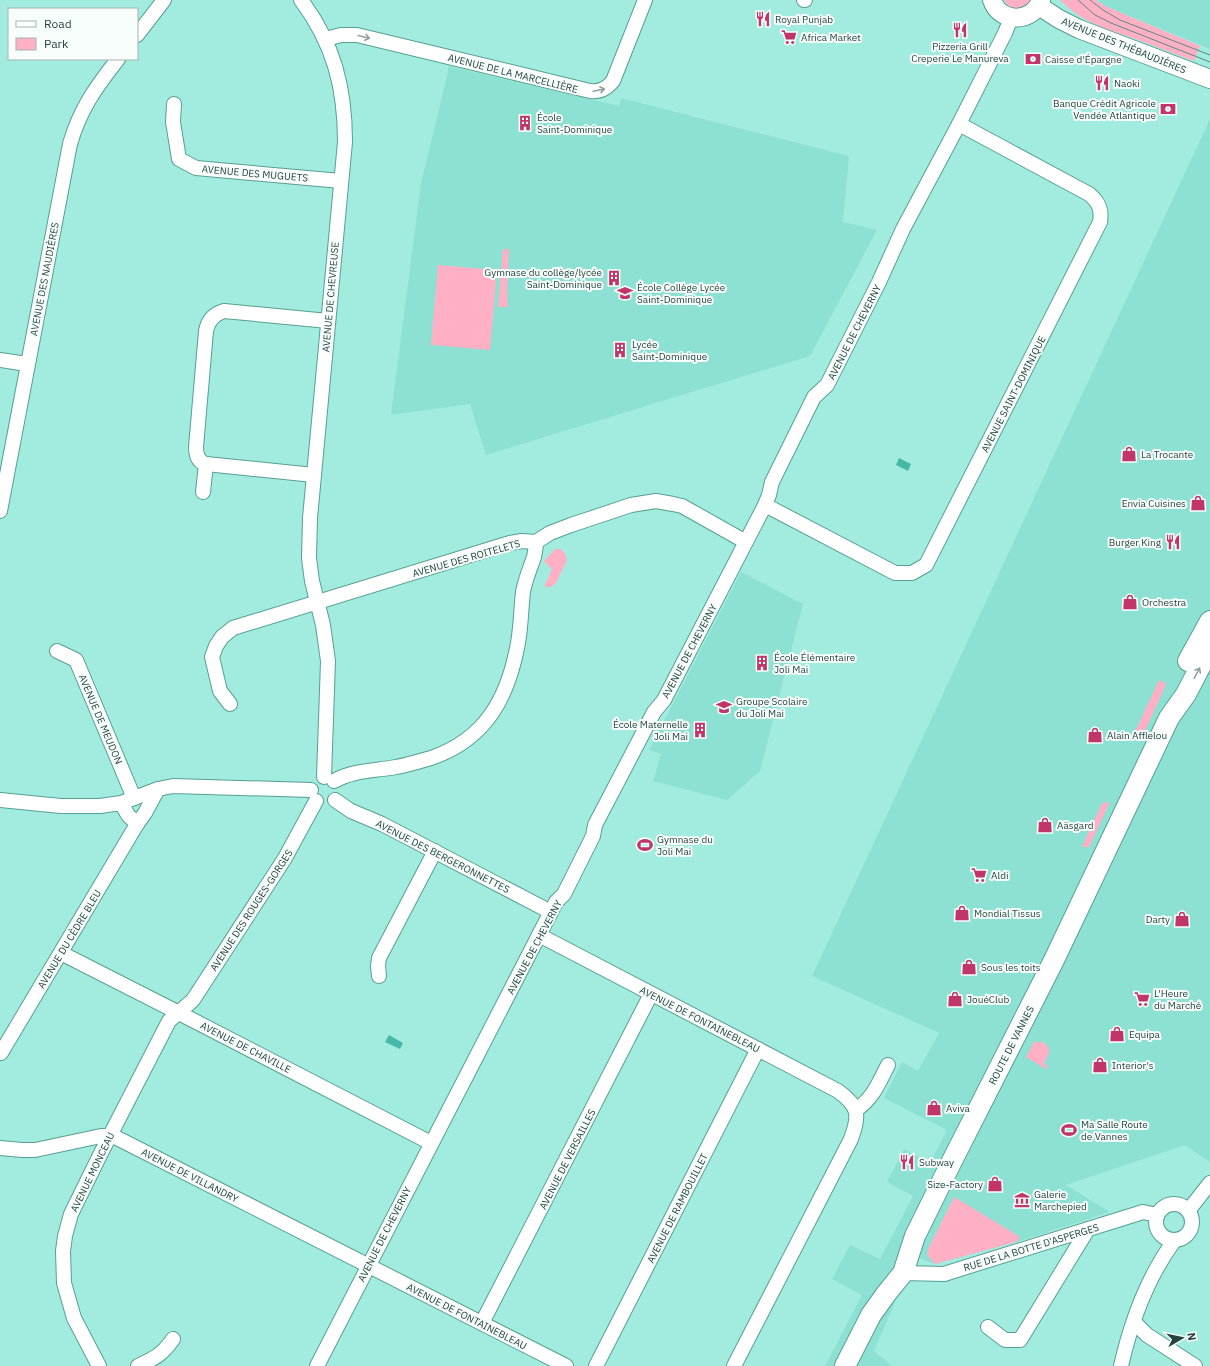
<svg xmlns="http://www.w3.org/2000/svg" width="1210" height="1366" font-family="'IBM Plex Sans',sans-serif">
  <rect width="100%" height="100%" fill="#a2ecdf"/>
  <g fill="#8de1d3">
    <polygon points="1097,0 1210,0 1210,49 1105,6"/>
    <polygon points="448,66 619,106 621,98 849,156 843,222 877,230 810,356 486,455 470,404 391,415 421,183 448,72"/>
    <polygon points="1210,119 1210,1162 1185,1145 1066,1185 1110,1212 1023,1240 935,1264 915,1256 874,1351 892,1366 825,1366 862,1295 832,1279 850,1245 880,1259 913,1196 887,1182 904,1149 930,1163 947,1130 884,1098 902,1062 918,1071 939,1033 812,976"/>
    <polygon points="741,572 803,604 760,771 727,800 653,781 661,754 649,750"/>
  </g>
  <g fill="#ffb0c4">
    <path d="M 1004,0 L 1033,0 C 1023,9 1013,14 1004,0 Z"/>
    <path d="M 1060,0 L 1096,0 L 1105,6 L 1200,46 L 1194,61 C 1174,53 1153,46 1133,38 C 1106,29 1080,21 1060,0 Z"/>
    <polygon points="503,249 509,249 507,292 508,307 498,307"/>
    <polygon points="438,265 497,270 490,350 431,345"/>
    <path d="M 555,549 C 562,548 566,553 567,560 L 556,583 L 551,587 L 544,587 L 552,569 L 544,561 Z"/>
    <polygon points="1159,680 1165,683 1165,687 1144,733 1137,736 1134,734"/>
    <polygon points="1110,802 1089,847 1082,847 1102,803"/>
    <polygon points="1034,1042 1043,1042 1049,1048 1049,1053 1044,1064 1048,1066 1046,1069 1026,1057"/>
    <polygon points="954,1197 956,1198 1020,1237 1016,1242 935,1264 927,1255 928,1249"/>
  </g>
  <g fill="#46b8a8">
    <polygon points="899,458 911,464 908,471 896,465"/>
    <polygon points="389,1035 403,1043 400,1049 385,1042"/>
  </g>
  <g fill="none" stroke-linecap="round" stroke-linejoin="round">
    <defs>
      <g id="minor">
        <path d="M 301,0 C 334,44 345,88 345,142 L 310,518 L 309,558 L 312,581 L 323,625 L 328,661 L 324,777"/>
        <polyline points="804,0 805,0"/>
        <polyline points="137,35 164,0"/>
        <path d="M 326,39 L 341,35 L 357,35 L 590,91 C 600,92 606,89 613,81 L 645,0"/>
        <polyline points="174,104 173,122 179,159 196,168 341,181"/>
        <polyline points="0,360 27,364"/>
        <path d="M 314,475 L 206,464 C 198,462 196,455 196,447 L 206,331 C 208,320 214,314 224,311 L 328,321"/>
        <polyline points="203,492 206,464"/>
        <path d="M 765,505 L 895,573 L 912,573 L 926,565 L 1100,222 C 1102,210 1099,202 1089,194 L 959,124"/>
        <path d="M 0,511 L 70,144 C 80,109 96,87 118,59"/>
        <polyline points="57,651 76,660 134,798"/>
        <polyline points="230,704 220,691 212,657 216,646 222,637 233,628 510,543 522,541 536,542 550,533 571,525 631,505 656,501 673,504 682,506 746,542"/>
        <path d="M 334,781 C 353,770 375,771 396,767 C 408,765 420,761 431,758 C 486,739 508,698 518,643 C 521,626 521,609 523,592 C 525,580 530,569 534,557 C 535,552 536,547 536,542"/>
        <polyline points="0,800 61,806 100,806 121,803 158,789 173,786 311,790"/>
        <polyline points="335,800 351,811 382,824 551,912"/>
        <polyline points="121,803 128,815 137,824"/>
        <path d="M 539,935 L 838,1091 C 859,1106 860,1115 851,1139 L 734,1366"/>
        <polyline points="61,953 179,1013 431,1143"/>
        <polyline points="379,976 378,966 379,958 435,851"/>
        <polyline points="1,1053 137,824 145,813 158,789"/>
        <path d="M 856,1110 C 874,1097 878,1084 888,1065"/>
        <polyline points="0,1148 22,1150 35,1150 101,1136 109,1136 117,1138 566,1366"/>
        <circle cx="1174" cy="1222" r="18"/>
        <polyline points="1188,1211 1210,1183"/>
        <polyline points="903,1273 944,1274 1143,1212 1157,1215"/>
        <polyline points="1134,1322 1147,1335 1195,1366"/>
        <polyline points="482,1323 651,994"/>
        <polyline points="988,1327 1005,1340 1020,1340 1088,1229"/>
        <polyline points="99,1366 74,1318 64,1283 63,1251 65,1236 71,1214 100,1155 169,1021 193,1000 285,858 316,801"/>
        <path d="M 138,1366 C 155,1358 162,1355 173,1339"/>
        <polyline points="317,1366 556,902 564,894 593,836 595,825 654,712 664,700 765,505 769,495 772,482 814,397 827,385 879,282 903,229 959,124 1005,33 1011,18"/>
        <polyline points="596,1366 758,1049"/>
        <path d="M 1121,1366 C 1131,1322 1147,1278 1174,1241"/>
      </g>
      <g id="tertiary">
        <path d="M 992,0 C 1000,24 1033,23 1041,0"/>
        <polyline points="1039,6 1059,19 1079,29 1210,79"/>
      </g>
      <g id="secondary">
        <polyline points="1188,661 1210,621"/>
        <polyline points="845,1366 871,1315 886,1294 903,1273 915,1236 952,1161 1054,960 1169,718 1186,694 1210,648"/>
      </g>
    </defs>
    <use href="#minor" stroke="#569f93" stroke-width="16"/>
    <use href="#tertiary" stroke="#569f93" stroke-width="20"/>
    <use href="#secondary" stroke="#569f93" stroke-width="22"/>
    <use href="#minor" stroke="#fff" stroke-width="14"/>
    <use href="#tertiary" stroke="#fff" stroke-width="18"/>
    <use href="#secondary" stroke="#fff" stroke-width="20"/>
    <g stroke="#598980" stroke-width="1">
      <polyline points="1078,0 1095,15 1111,23 1210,62"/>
      <polyline points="1090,0 1103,10 1120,20 1210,55"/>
    </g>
  </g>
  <defs><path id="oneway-shaft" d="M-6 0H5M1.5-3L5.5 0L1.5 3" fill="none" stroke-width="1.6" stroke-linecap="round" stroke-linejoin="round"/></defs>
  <g stroke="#92a19e">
    <use href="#oneway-shaft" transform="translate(364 37) rotate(14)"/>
    <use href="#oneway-shaft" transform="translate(599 90) rotate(-12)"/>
    <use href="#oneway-shaft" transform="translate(1197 673) rotate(-62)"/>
  </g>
  <defs>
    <symbol id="restaurant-bare" viewBox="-9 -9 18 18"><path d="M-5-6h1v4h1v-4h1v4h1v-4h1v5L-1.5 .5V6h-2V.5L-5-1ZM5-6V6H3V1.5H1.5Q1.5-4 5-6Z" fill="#c13569" stroke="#f7fefc" stroke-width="2.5" paint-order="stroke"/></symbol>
    <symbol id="supermarket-bare" viewBox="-9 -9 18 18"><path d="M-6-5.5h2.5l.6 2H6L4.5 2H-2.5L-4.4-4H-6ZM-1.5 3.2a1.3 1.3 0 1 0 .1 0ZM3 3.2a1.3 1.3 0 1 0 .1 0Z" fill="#c13569" stroke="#f7fefc" stroke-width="2.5" paint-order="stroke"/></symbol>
    <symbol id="bank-bare" viewBox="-9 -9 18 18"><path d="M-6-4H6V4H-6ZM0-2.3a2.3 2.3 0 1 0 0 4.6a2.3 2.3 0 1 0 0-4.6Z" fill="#c13569" stroke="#f7fefc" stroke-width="2.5" paint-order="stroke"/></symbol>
    <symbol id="building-bare" viewBox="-9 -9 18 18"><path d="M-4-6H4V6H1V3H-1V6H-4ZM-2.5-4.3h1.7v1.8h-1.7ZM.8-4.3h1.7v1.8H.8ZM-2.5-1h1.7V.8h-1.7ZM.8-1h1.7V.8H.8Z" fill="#c13569" stroke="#f7fefc" stroke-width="2.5" paint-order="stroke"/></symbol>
    <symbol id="school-bare" viewBox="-9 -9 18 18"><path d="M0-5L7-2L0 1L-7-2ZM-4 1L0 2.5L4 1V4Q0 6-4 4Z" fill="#c13569" stroke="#f7fefc" stroke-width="2.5" paint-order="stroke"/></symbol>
    <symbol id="shop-bare" viewBox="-9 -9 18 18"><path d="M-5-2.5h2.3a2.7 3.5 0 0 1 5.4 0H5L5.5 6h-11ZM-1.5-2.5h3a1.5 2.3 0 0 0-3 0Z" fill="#c13569" stroke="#f7fefc" stroke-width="2.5" paint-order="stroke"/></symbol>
    <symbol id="stadium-bare" viewBox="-9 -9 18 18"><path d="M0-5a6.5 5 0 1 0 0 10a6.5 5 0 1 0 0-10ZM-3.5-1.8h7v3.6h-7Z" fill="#c13569" stroke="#f7fefc" stroke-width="2.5" paint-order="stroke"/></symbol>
    <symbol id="museum-bare" viewBox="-9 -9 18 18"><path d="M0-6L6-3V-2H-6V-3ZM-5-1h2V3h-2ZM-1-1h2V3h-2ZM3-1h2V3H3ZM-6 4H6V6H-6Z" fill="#c13569" stroke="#f7fefc" stroke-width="2.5" paint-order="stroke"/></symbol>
  </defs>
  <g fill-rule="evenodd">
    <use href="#restaurant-bare" x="752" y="8" width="22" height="22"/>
    <use href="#restaurant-bare" x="949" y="19" width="22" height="22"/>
    <use href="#supermarket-bare" x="778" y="26" width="22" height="22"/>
    <use href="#bank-bare" x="1022" y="48" width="22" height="22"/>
    <use href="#restaurant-bare" x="1091" y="72" width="22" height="22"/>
    <use href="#bank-bare" x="1157" y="98" width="22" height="22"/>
    <use href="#building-bare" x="514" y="112" width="22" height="22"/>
    <use href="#building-bare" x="603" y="267" width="22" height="22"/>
    <use href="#school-bare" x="614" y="282" width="22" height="22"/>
    <use href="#building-bare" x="609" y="339" width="22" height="22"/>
    <use href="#shop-bare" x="1118" y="443" width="22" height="22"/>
    <use href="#shop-bare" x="1187" y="492" width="22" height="22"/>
    <use href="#restaurant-bare" x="1162" y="531" width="22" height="22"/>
    <use href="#shop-bare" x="1119" y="591" width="22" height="22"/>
    <use href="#building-bare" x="751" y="652" width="22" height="22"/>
    <use href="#school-bare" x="713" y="696" width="22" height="22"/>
    <use href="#building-bare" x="689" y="719" width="22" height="22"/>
    <use href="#shop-bare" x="1084" y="724" width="22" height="22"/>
    <use href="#shop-bare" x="1034" y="814" width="22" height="22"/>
    <use href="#stadium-bare" x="634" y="834" width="22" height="22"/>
    <use href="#supermarket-bare" x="968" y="864" width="22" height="22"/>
    <use href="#shop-bare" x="951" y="902" width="22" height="22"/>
    <use href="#shop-bare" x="1171" y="908" width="22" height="22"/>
    <use href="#shop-bare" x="958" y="956" width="22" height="22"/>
    <use href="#shop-bare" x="944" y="988" width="22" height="22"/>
    <use href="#supermarket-bare" x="1131" y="988" width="22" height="22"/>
    <use href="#shop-bare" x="1106" y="1023" width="22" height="22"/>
    <use href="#shop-bare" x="1089" y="1054" width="22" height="22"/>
    <use href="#shop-bare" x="923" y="1097" width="22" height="22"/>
    <use href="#stadium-bare" x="1058" y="1119" width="22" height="22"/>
    <use href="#restaurant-bare" x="896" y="1151" width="22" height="22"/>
    <use href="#shop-bare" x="984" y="1173" width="22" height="22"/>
    <use href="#museum-bare" x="1011" y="1189" width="22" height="22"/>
  </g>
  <g text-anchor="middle" stroke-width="4" stroke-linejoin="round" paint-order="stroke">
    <g font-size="10" fill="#25433e" stroke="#f7fefc" text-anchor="start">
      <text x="775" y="23">Royal Punjab</text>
      <text x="801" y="41">Africa Market</text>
      <text x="960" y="50" text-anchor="middle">Pizzeria Grill<tspan x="960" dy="12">Creperie Le Manureva</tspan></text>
      <text x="1045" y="63">Caisse d'Épargne</text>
      <text x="1114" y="87">Naoki</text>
      <text x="1156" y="107" text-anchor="end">Banque Crédit Agricole<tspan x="1156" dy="12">Vendée Atlantique</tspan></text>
      <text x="537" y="121">École<tspan x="537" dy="12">Saint-Dominique</tspan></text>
      <text x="602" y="276" text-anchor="end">Gymnase du collège/lycée<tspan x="602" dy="12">Saint-Dominique</tspan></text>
      <text x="637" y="291">École Collège Lycée<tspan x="637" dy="12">Saint-Dominique</tspan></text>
      <text x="632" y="348">Lycée<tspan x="632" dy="12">Saint-Dominique</tspan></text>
      <text x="1141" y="458">La Trocante</text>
      <text x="1186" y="507" text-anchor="end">Envia Cuisines</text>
      <text x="1161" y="546" text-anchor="end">Burger King</text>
      <text x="1142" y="606">Orchestra</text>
      <text x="774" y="661">École Élémentaire<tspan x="774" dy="12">Joli Mai</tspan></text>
      <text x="736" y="705">Groupe Scolaire<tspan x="736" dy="12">du Joli Mai</tspan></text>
      <text x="688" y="728" text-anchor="end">École Maternelle<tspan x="688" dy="12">Joli Mai</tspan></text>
      <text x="1107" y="739">Alain Afflelou</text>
      <text x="1057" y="829">Aäsgard</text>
      <text x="657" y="843">Gymnase du<tspan x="657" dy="12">Joli Mai</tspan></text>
      <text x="991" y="879">Aldi</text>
      <text x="974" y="917">Mondial Tissus</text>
      <text x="1170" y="923" text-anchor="end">Darty</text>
      <text x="981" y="971">Sous les toits</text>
      <text x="1154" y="997">L'Heure<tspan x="1154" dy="12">du Marché</tspan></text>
      <text x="967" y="1003">JouéClub</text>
      <text x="1129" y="1038">Equipa</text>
      <text x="1112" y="1069">Interior's</text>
      <text x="946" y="1112">Aviva</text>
      <text x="1081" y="1128">Ma Salle Route<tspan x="1081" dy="12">de Vannes</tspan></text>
      <text x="919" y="1166">Subway</text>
      <text x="983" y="1188" text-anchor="end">Size-Factory</text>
      <text x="1034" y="1198">Galerie<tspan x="1034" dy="12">Marchepied</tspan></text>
    </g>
    <g font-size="10" fill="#25433e" stroke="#f7fefc">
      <text transform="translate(1124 45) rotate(22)" y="4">AVENUE DES THÉBAUDIÈRES</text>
      <text transform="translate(513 73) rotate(14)" y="4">AVENUE DE LA MARCELLIÈRE</text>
      <text transform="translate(255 173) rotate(5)" y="4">AVENUE DES MUGUETS</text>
      <text transform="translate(44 279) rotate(-79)" y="4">AVENUE DES NAUDIÈRES</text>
      <text transform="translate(330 297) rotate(-85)" y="4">AVENUE DE CHEVREUSE</text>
      <text transform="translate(854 332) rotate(-63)" y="4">AVENUE DE CHEVERNY</text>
      <text transform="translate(1013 394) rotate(-63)" y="4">AVENUE SAINT-DOMINIQUE</text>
      <text transform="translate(466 558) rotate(-16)" y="4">AVENUE DES ROITELETS</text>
      <text transform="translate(689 651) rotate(-62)" y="4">AVENUE DE CHEVERNY</text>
      <text transform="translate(101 719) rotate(67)" y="4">AVENUE DE MEUDON</text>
      <text transform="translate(443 856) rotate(27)" y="4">AVENUE DES BERGERONNETTES</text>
      <text transform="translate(251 910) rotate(-57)" y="4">AVENUE DES ROUGES-GORGES</text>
      <text transform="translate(69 939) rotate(-59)" y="4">AVENUE DU CÈDRE BLEU</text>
      <text transform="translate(534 947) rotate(-62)" y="4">AVENUE DE CHEVERNY</text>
      <text transform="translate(700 1019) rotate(27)" y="4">AVENUE DE FONTAINEBLEAU</text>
      <text transform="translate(1011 1045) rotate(-63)" y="4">ROUTE DE VANNES</text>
      <text transform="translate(246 1047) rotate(27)" y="4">AVENUE DE CHAVILLE</text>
      <text transform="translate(567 1159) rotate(-63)" y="4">AVENUE DE VERSAILLES</text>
      <text transform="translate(92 1172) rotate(-64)" y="4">AVENUE MONCEAU</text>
      <text transform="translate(190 1175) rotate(27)" y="4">AVENUE DE VILLANDRY</text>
      <text transform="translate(677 1208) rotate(-63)" y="4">AVENUE DE RAMBOUILLET</text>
      <text transform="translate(384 1234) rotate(-63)" y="4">AVENUE DE CHEVERNY</text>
      <text transform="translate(1031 1247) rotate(-17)" y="4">RUE DE LA BOTTE D'ASPERGES</text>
      <text transform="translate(467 1316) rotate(27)" y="4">AVENUE DE FONTAINEBLEAU</text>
    </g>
  </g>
  <rect x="8" y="8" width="130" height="52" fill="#f7fefc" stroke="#a3b3b0"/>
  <rect x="16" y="21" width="20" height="6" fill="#ffffff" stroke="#a3b3b0"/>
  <text x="44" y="28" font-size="12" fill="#25433e">Road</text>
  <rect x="16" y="38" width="20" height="12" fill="#ffb0c4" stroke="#a3b3b0"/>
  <text x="44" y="48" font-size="12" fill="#25433e">Park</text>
  <g transform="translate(1182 1338) rotate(81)" stroke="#f7fefc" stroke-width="3" paint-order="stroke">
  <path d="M0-3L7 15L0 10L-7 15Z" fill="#25433e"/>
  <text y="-6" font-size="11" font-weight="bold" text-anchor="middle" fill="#25433e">N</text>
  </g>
</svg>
